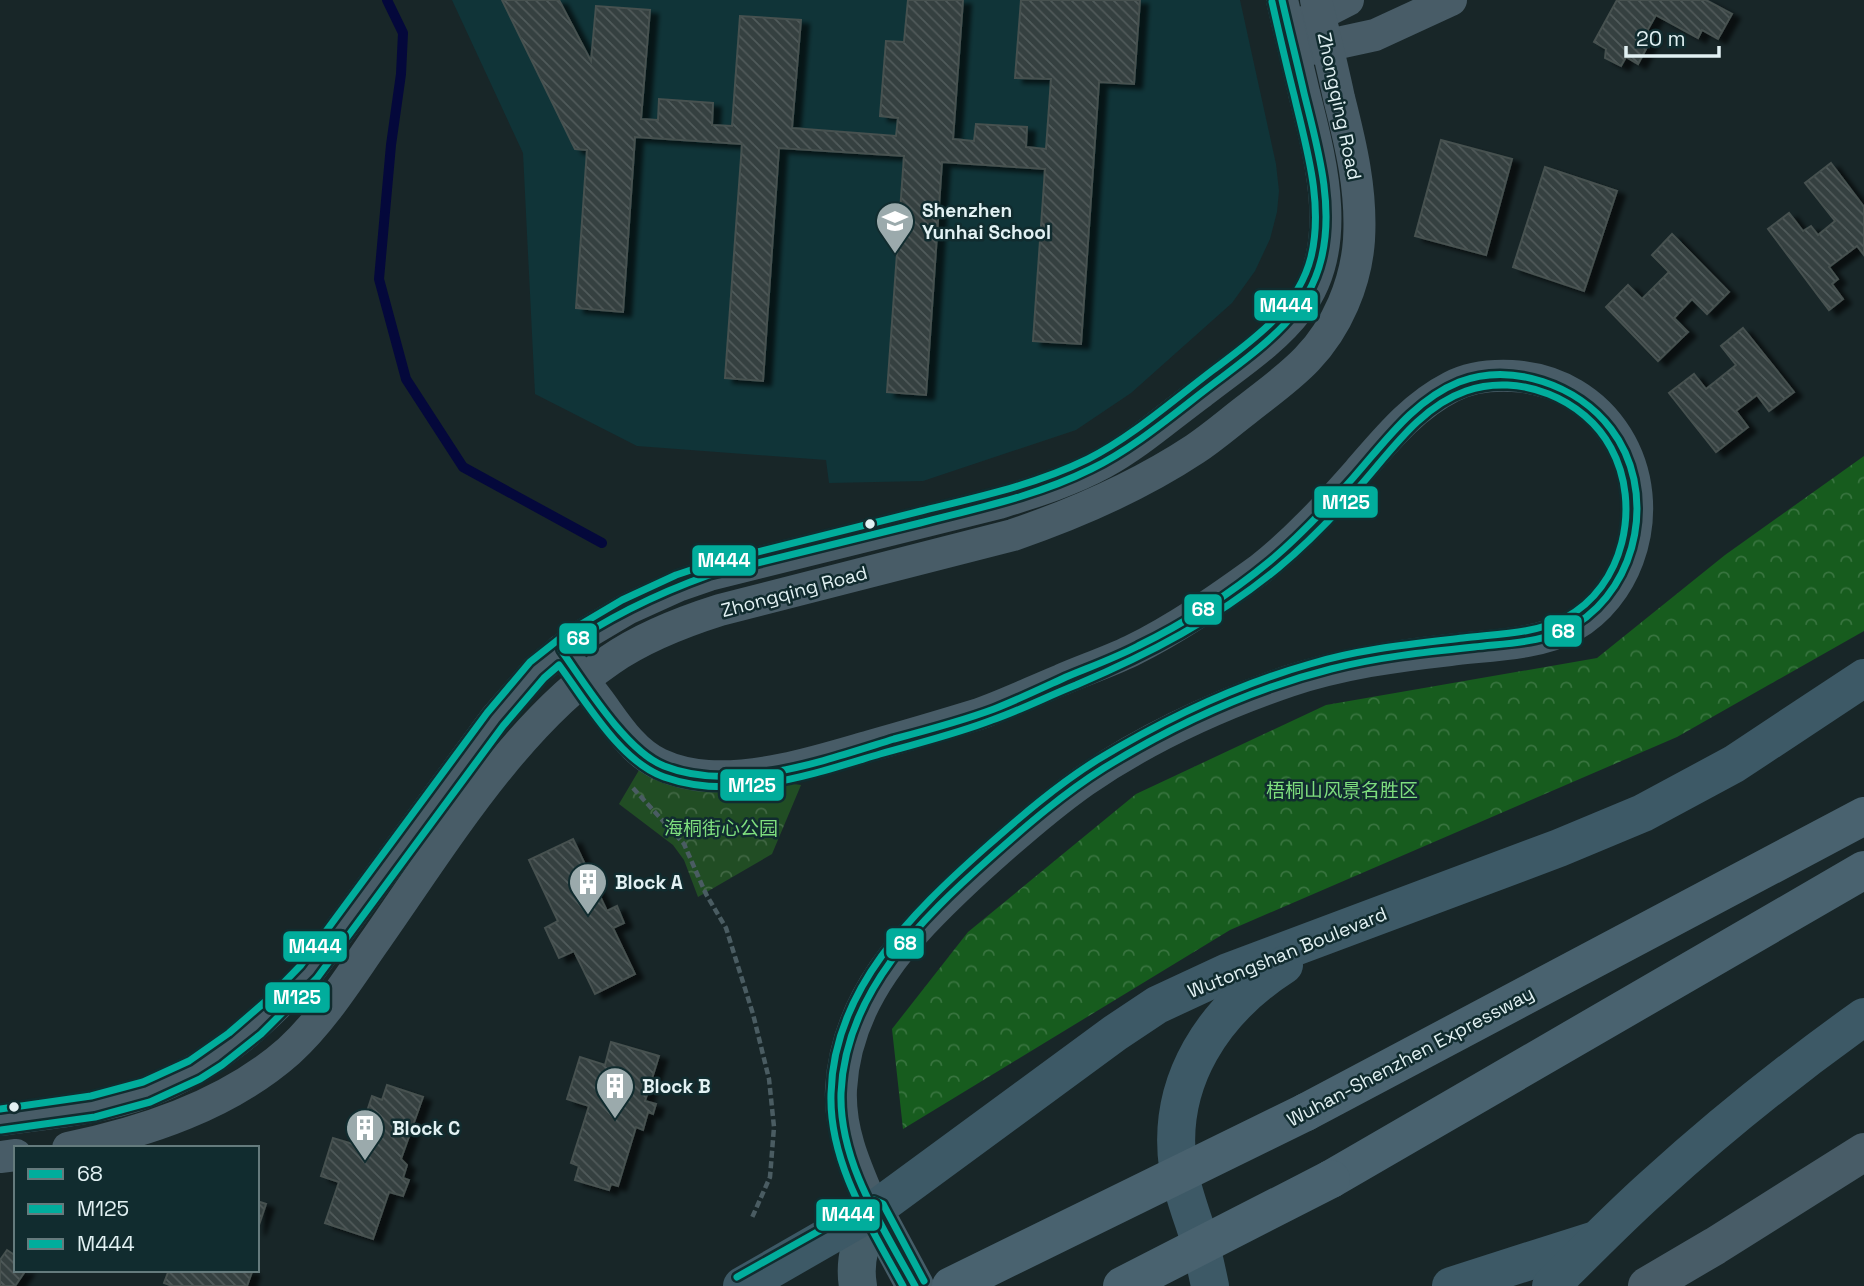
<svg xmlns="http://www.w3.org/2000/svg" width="1864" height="1286" font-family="'Space Grotesk','Noto Sans SC',sans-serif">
  <defs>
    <pattern id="forest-crowns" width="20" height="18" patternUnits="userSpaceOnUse" patternTransform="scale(1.75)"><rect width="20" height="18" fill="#175c1e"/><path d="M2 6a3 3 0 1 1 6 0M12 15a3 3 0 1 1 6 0" fill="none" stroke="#38743f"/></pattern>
    <pattern id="park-crowns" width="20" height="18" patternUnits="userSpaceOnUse" patternTransform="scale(1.75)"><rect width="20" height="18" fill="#214d24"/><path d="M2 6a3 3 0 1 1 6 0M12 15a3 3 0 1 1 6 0" fill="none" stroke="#416744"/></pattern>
    <pattern id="building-back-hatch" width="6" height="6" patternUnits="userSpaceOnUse" patternTransform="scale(1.75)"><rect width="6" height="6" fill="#343f3f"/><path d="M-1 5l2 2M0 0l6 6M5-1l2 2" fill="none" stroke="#515b5b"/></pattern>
    <filter id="shadow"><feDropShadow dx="8" dy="4.5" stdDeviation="2" flood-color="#0009"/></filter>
  </defs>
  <rect width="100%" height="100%" fill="#182628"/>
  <polygon fill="#103438" points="452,0 1240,0 1276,164 1279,191 1277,212 1270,239 1255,271 1232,303 1131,393 1076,430 923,481 829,483 826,460 637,446 535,394 523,153"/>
  <polygon fill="url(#forest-crowns)" points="1864,456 1864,631 1677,737 1230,930 903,1129 892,1029 968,932 1136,794 1326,705 1597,658 1725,555"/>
  <polygon fill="url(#park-crowns)" points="645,760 770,781 801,785 772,854 698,897 684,860 673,845 619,804"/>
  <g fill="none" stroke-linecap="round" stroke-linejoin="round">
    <polyline stroke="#04083b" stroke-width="10" points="387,0 403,33 401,74 391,145 379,279 406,379 463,467 602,543"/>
  </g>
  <g fill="url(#building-back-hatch)" stroke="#465150" stroke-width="2" filter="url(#shadow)">
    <polygon points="502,0 559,0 591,61 596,6 650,10 641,119 658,120 659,99 713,103 712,125 732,126 740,16 801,20 792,128 896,136 898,118 880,116 886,41 904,42 908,0 963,0 953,139 974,141 976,124 1027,127 1026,147 1046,149 1051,79 1015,78 1021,0 1140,0 1134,84 1099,82 1081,344 1033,341 1045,169 942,162 926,395 887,392 904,156 779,148 763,381 725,378 742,144 635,137 623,312 576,308 587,150 575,149"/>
    <polygon points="1617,0 1706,0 1732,14 1718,39 1702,30 1698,38 1656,15 1647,31 1654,34 1638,64 1626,57 1621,66 1605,58 1606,49 1594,42"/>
    <polygon points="1441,140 1512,159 1486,255 1415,236"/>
    <polygon points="1831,163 1864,207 1864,255 1857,246 1829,267 1838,279 1832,284 1843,299 1829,310 1768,229 1789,213 1803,231 1811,226 1818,235 1835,221 1805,183"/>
    <polygon points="1545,167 1617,191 1584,291 1513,267"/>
    <polygon points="1672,234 1729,292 1707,314 1692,299 1674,318 1688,332 1658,361 1606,307 1628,285 1642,299 1669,272 1652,255"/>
    <polygon points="1743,328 1794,392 1769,411 1757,395 1736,411 1748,427 1716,452 1669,393 1694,374 1706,389 1736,365 1721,346"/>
    <polygon points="573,839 607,911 617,906 624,923 613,928 635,974 595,994 574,951 559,958 545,928 558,921 529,860"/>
    <polygon points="611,1042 659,1056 645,1101 656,1104 653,1114 648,1112 643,1130 636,1127 618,1186 611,1184 609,1190 575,1180 579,1166 571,1163 589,1106 567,1099 580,1057 605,1065"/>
    <polygon points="387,1085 423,1097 401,1159 407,1165 403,1178 409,1180 403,1196 389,1192 373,1239 325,1223 339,1182 321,1176 333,1138 356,1145 372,1096 382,1100"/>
    <polygon points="257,1201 266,1204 257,1231"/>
    <polygon points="7,1250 16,1256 16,1270 26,1270 15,1286 0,1286 0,1260"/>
    <polygon points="169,1270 249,1270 252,1272 247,1286 248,1286 172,1286 164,1283"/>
  </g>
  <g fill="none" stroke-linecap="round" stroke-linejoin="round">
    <polyline stroke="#4a5c62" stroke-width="4.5" stroke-dasharray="7 3.5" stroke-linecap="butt" points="633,788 684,844 706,894 726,928 753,1014 769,1079 774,1127 770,1177 751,1220"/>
    <g stroke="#485c67" stroke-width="32">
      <polyline points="1303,23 1348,0"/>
      <polyline points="1306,50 1375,35 1451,0"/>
      <path d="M 561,650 C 573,667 586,684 599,701 C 616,724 632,751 659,764 C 674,771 692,775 708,776 C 762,779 818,761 870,746 C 906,736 943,725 979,714 C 1007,704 1034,691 1061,680 C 1084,670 1108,662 1131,651 C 1176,629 1219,599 1259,570 C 1296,541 1327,507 1358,472 C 1386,440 1412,407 1451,387 C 1470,377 1491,375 1512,376 C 1605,381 1660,472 1628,559 C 1618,586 1599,611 1573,626 C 1537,645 1490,645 1450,650 C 1395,656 1341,664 1289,681 C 1219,705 1145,739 1084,781 C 1043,810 1005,844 968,878 C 905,937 846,999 841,1089 C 839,1133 857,1170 874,1210"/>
      <path d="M 0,1120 C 49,1113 101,1109 147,1092 C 214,1067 262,1023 309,972 L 495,719 L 537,670 L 573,641 L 627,609 L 680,585 L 709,575 L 999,503 C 1034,492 1070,481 1103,463 C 1138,444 1169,416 1202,392 C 1235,366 1273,342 1298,309 C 1345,248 1321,161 1304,93 C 1297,62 1289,31 1282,0"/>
      <path d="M 68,1148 C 146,1132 228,1105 289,1051 C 324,1019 350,976 377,938 C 443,844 514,726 610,660 C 643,637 682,622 720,610 L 1013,535 C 1077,513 1139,486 1195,449 C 1213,437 1229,423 1246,410 C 1266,394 1289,378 1307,359 C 1337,328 1356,283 1359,240 C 1362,191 1351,145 1339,98 C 1332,65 1324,33 1316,0"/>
      <polyline points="0,1157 16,1155"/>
    </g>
    <polyline stroke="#485c67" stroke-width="38" points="1647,1286 1715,1246 1864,1152"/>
    <g stroke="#455d68" stroke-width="38">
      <polyline points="874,1210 915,1286"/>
      <path d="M 858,1286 C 853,1258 863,1235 874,1210"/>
    </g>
    <g stroke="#3d5966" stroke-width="38">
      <polyline points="742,1286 874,1210 1115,1033 1157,1005 1228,972 1559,848 1643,813 1734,764 1864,678"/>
      <path d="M 1210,1286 C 1206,1267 1202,1247 1196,1229 C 1189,1208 1182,1189 1178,1167 C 1166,1081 1214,1010 1284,965"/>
      <polyline points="1451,1286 1592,1241"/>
      <path d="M 1551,1286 C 1585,1252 1619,1217 1655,1185 C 1721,1125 1791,1069 1864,1017"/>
    </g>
    <g stroke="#49626f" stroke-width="38">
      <polyline points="1306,1112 1864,816"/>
      <polyline points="1331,1179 1864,870"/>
    </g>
    <g stroke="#49626f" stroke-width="38">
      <polyline points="951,1286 1306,1112"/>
      <polyline points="1122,1286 1331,1179"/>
    </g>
    <defs>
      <path id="bus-1" d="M 915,1286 C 883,1227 839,1163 841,1093 C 845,993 921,919 991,857 C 1027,825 1064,793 1104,768 C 1174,725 1252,689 1331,669 C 1378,657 1426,652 1474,647 C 1507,643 1546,643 1575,625 C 1640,585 1657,489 1611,429 C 1578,385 1512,362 1459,382 C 1414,400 1384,443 1353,478 C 1327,507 1300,536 1270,561 C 1230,594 1185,623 1138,646 C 1115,658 1090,667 1066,677 C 1042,688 1019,699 994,709 C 962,721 928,730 894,739 C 826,760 734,794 664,766 C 626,751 585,684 561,650 C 607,618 656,594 709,575 C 779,558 849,540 920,523 C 978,508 1037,496 1091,469 C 1138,446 1179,409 1221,378 C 1263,346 1308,314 1321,260 C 1335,205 1317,146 1304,93 C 1297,62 1289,31 1282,0"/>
      <path id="bus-2" d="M 1,1130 L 95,1117 L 150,1102 L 200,1079 L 222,1065 L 261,1034 L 317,978 L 503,726 L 544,678 L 559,665 C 587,703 620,761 664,777 C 734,802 813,774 880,754 C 918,743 956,734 992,720 C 1021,710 1048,696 1076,685 C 1149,654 1216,619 1278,568 C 1308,543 1335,515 1360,486 C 1391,451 1420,407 1466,391 C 1519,372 1585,399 1611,448 C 1642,505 1624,587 1565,618 C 1535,634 1497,634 1463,638 C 1412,644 1360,649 1310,664 C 1236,685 1163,720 1097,760 C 1057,785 1020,817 985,848 C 912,913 833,990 831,1094 C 829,1164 871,1227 903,1286"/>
      <g id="bus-3">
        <path d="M 0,1109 L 91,1096 L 143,1082 L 189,1061 L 229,1033 L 266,1001 L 301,965 L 487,713 L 530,662 L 568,632 L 622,600 L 676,575 L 706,565 C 777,547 849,529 921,511 C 978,497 1035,485 1088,459 C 1133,436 1172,401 1213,370 C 1253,340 1298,309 1311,257 C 1324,204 1306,147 1294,95 C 1286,64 1279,33 1272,2"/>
        <polyline points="737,1277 874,1200 883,1204 924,1281"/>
      </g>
    </defs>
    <use href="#bus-1" stroke="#112c2f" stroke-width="12"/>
    <use href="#bus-2" stroke="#112c2f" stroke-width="12"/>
    <use href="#bus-3" stroke="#112c2f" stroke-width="12"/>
    <use href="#bus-1" stroke="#01ad9c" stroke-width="7"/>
    <use href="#bus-2" stroke="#01ad9c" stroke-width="7"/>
    <use href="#bus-3" stroke="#01ad9c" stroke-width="7"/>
  </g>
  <defs>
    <symbol id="school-pin" viewBox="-11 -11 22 30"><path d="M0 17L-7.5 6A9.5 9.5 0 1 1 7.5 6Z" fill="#9baaac" stroke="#112c2f"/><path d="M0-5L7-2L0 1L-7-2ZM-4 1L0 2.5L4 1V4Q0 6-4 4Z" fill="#fff"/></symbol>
    <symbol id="building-pin" viewBox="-11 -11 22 30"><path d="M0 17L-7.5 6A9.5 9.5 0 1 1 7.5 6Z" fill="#9baaac" stroke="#112c2f"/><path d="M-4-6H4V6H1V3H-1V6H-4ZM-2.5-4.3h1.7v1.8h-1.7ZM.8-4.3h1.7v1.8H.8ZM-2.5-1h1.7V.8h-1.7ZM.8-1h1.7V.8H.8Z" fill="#fff"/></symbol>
  </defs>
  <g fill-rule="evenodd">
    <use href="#school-pin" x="873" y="199" width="44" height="60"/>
    <use href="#building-pin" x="566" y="860" width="44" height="60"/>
    <use href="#building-pin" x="593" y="1064" width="44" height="60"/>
    <use href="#building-pin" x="343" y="1106" width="44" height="60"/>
  </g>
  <g fill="#e2f1f3" stroke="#112c2f" stroke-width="2.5">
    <circle cx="870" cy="524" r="6"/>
    <circle cx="14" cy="1107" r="6"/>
  </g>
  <g text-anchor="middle" stroke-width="5" stroke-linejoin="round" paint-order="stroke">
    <g font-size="19" fill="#e2f1f3" stroke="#112c2f">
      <text transform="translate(1340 106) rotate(78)" y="7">Zhongqing Road</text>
      <text transform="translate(794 591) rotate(-15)" y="7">Zhongqing Road</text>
      <text transform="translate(1287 952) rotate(-22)" y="7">Wutongshan Boulevard</text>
      <text transform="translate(1410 1056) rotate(-28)" y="7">Wuhan-Shenzhen Expressway</text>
    </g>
    <g font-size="19" font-weight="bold" fill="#e2f1f3" stroke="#112c2f" text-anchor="start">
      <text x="922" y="217">Shenzhen<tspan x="922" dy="22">Yunhai School</tspan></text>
      <text x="615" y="889">Block A</text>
      <text x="642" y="1093">Block B</text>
      <text x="392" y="1135">Block C</text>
    </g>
    <g font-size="19" fill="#7ede7e" stroke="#112c2f">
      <text x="1342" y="797">梧桐山风景名胜区</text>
      <text x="721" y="835">海桐街心公园</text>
    </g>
  </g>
  <g stroke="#112c2f" stroke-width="2.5">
    <rect x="1253" y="289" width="66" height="33" rx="7" fill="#01ad9c"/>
    <rect x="1313" y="485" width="66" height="34" rx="7" fill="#01ad9c"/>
    <rect x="691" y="544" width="66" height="33" rx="7" fill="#01ad9c"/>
    <rect x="1183" y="593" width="40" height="33" rx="7" fill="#01ad9c"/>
    <rect x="1543" y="614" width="40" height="34" rx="7" fill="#01ad9c"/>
    <rect x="558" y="622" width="40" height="33" rx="7" fill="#01ad9c"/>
    <rect x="719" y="768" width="66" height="34" rx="7" fill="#01ad9c"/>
    <rect x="885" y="927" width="40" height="33" rx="7" fill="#01ad9c"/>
    <rect x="282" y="930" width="66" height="33" rx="7" fill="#01ad9c"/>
    <rect x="264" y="981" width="67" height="33" rx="7" fill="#01ad9c"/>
    <rect x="815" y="1198" width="66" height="34" rx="7" fill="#01ad9c"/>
  </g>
  <g font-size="19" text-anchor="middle" font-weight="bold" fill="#fff">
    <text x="1286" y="312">M444</text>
    <text x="1346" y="509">M125</text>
    <text x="724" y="567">M444</text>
    <text x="1203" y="616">68</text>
    <text x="1563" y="638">68</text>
    <text x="578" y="645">68</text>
    <text x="752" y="792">M125</text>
    <text x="905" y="950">68</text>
    <text x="315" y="953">M444</text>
    <text x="297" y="1004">M125</text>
    <text x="848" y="1221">M444</text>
  </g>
  <rect x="14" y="1146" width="245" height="126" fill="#112c2f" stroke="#657b7d" stroke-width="2"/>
  <rect x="28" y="1169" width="35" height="10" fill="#01ad9c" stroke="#657b7d" stroke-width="2"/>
  <text x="77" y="1181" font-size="21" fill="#e2f1f3">68</text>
  <rect x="28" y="1204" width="35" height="10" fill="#01ad9c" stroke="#657b7d" stroke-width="2"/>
  <text x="77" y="1216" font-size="21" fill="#e2f1f3">M125</text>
  <rect x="28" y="1239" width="35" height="10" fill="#01ad9c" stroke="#657b7d" stroke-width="2"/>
  <text x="77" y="1251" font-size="21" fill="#e2f1f3">M444</text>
  <path d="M1626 46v10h93v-10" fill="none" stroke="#e2f1f3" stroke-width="3.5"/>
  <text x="1636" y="46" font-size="21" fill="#e2f1f3" stroke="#112c2f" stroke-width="5" paint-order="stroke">20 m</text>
</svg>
